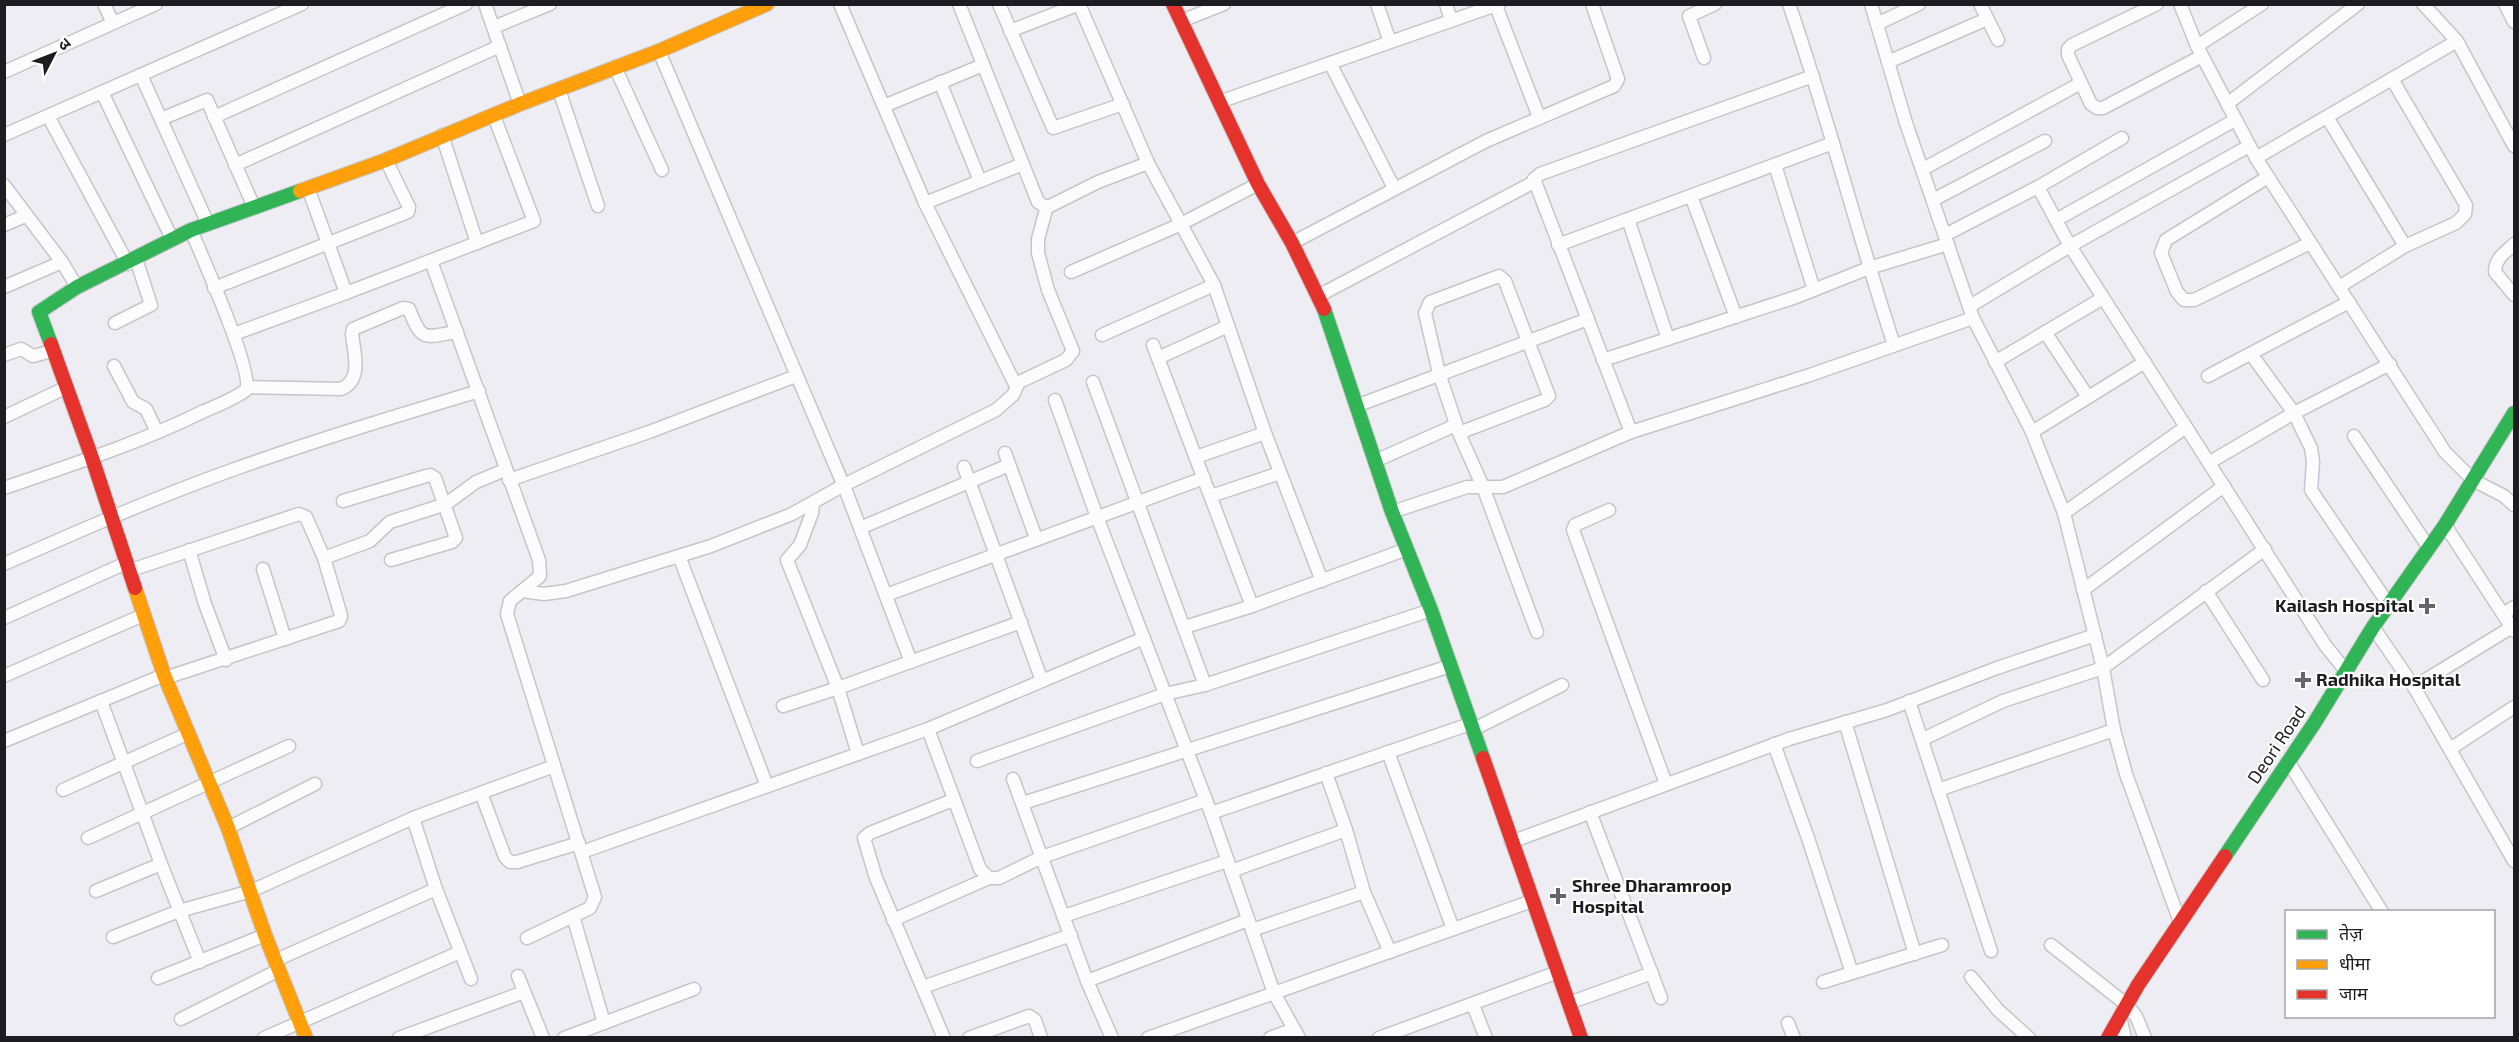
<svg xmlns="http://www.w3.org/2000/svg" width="2519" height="1042" font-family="'Exo 2','Noto Sans Devanagari',sans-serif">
  <rect width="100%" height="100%" fill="#ededf3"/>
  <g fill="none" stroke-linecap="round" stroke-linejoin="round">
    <defs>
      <g id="street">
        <polyline points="104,4 113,23"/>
        <polyline points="485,4 520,104"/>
        <polyline points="840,4 925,203 1015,384 1066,360 1073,351 1048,290 1038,253 1038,239 1047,206"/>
        <polyline points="959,4 1038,202 1044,206 1050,206 1098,182 1148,163"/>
        <polyline points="999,4 1053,128 1123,104"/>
        <polyline points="1079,4 1148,163 1214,285 1265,433 1322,581"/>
        <polyline points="1377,4 1390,42"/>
        <polyline points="1446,4 1451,20"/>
        <path d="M 1789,4 C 1828,117 1857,232 1894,345"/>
        <polyline points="1871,4 1906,123 1973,318 2032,432 2064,513 2103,668 2114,730 2126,774 2180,922"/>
        <polyline points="1980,4 1998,40"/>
        <polyline points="2157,4 2072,45 2068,49 2068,55 2091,104 2097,108 2103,108 2202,56"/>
        <polyline points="2180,4 2197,46 2256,158 2445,452 2473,480 2504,496 2514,505"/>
        <polyline points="2423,4 2457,41 2514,146"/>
        <polyline points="2505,4 2514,22"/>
        <polyline points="1496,6 1539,117"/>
        <polyline points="1181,21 1224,4"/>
        <polyline points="1877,24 1919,4"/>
        <polyline points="494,27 550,4"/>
        <polyline points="1010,31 1080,4"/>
        <polyline points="2197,46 2262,4"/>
        <polyline points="659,51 846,491 911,662"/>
        <polyline points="1704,58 1689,16 1715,4"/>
        <polyline points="1888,62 1987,19"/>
        <polyline points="1330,63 1394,188"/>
        <polyline points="615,67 662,170"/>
        <polyline points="4,72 156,4"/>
        <polyline points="141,75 208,224"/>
        <polyline points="2392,79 2466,205 2465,214 2456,223 2405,246"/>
        <polyline points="940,82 980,181"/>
        <polyline points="559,90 598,206"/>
        <polyline points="102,92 172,239"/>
        <polyline points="1219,102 1499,4"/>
        <polyline points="2227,104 2358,4"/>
        <polyline points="884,106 983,65"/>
        <polyline points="48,116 128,264"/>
        <polyline points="214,117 466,4"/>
        <polyline points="2327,117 2405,246 2339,287"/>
        <polyline points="161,119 207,100 254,207"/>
        <polyline points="4,135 302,4"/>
        <polyline points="442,135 477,243"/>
        <polyline points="2256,158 2457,41"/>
        <polyline points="235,165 500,46"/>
        <polyline points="1775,165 1814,290"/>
        <polyline points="1923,169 2081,83"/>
        <polyline points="2268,177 2166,240 2161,253 2177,292 2184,300 2194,300 2310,243"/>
        <polyline points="4,185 62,262 77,287"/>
        <polyline points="2038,187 2070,246 2186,427 2064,513"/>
        <polyline points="308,188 346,293 534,221 494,116"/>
        <polyline points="1691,196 1736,317"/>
        <polyline points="1933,200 2045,141"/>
        <polyline points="925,203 1023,164"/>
        <polyline points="1628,219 1668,339"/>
        <polyline points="2056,220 2235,120"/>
        <polyline points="4,225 25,216"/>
        <polyline points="1945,235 2038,187 2122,138"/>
        <polyline points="1292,243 1486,141 1614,86 1618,79 1592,4"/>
        <path d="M 2514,244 C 2505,253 2495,258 2495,272 L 2514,295"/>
        <polyline points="1558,245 1833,143"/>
        <polyline points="431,261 539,560 540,576 510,601 507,614 595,897 590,908 527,938"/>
        <polyline points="1071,272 1179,225 1258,184"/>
        <polyline points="4,287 62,262"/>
        <polyline points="214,288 408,212 409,207 386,160"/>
        <polyline points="1318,296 1534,182"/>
        <polyline points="1970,306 2070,246 2249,146"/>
        <polyline points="115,323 151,305 136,259"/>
        <polyline points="2045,332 2088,397"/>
        <polyline points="234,334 346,293"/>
        <polyline points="1102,335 1214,285"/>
        <polyline points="1153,345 1252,606"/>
        <polyline points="2251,354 2294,413 2311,448 2313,462 2311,490 2389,605"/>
        <polyline points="4,355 21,349 33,356 52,351"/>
        <polyline points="1158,358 1228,326"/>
        <polyline points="1603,360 1796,297 1869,268 1948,244"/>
        <polyline points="1995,362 2103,298"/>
        <polyline points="114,366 133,402 146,409 157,432"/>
        <polyline points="2208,376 2349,302"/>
        <polyline points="1093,382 1205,685"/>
        <path d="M 247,387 L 341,389 C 363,380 354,353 352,334 L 353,329 L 403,308 L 409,309 C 422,343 424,337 457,332"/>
        <polyline points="1055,400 1097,517 1211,813 1274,993 1299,1038"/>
        <polyline points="1356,406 1588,319"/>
        <polyline points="4,417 65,388"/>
        <polyline points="2186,427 2325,645 2346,671"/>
        <polyline points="1631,432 1534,179 1540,174 1813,76"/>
        <polyline points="2032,432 2145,362"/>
        <polyline points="1459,433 1545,400 1549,396 1505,281 1499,276 1430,302 1425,313 1439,373 1459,433 1483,487 1537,632"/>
        <polyline points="2354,436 2429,548"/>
        <polyline points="1005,453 1036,538"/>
        <polyline points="1196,457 1265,433"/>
        <polyline points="1375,461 1456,425"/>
        <polyline points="2210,462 2294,413 2390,364"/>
        <polyline points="964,467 1042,681"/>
        <polyline points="509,480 649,432 796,376"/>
        <path d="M 4,488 C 70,465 137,444 200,413 C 215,406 233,400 246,390 C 254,373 201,254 191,230"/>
        <polyline points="1211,496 1280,473"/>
        <polyline points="343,501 426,476 430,475 435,478 456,538 452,542 391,560"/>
        <polyline points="813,503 812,513 800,545 787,560 838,688 858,754"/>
        <polyline points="1609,510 1575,525 1573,530 1666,784"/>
        <polyline points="1392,512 1467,487 1503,487 1631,432 1810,375 1973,318"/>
        <polyline points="2445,525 2514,631"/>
        <polyline points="860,528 1009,465"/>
        <polyline points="189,550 205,604 226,660"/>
        <polyline points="679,556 767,786"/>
        <polyline points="324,558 370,541 390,522 446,504 476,482 505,470"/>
        <path d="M 4,564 C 79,531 154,498 232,470 C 313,441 396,416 479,391"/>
        <polyline points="263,569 285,639"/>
        <polyline points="128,571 299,514 306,517 324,558 340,612 341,617 339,621 165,678"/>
        <polyline points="2083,590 2224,486"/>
        <polyline points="522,591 544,594 566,591 711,546 792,514 844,485 996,410 1013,395 1018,384"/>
        <polyline points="2206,591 2263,680"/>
        <polyline points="886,595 1204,478"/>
        <polyline points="2503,614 2514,607"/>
        <polyline points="4,618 126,563"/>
        <polyline points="1185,627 1252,606 1407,549"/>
        <polyline points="2373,627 2414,687 2514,861"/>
        <polyline points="4,676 143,615"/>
        <polyline points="2414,687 2512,627"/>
        <polyline points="101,701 161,864 200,962"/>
        <polyline points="1909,701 1991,951"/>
        <polyline points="783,706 838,688 1021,622"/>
        <polyline points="1845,722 1915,954"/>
        <polyline points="928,729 980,869 989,878 999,878 1042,857 1206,800"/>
        <polyline points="1472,730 1562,685"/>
        <polyline points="1923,739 2003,701 2103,668 2265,549"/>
        <polyline points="4,741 164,675"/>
        <polyline points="1774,744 1808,838 1852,973"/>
        <polyline points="2450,749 2514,707"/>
        <polyline points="1388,752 1453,929"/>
        <polyline points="977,761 1165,694 1205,685 1431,610"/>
        <polyline points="2288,761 2382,912"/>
        <polyline points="1326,773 1346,830 1364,892 1390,952"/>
        <polyline points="1013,779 1087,981 1112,1038"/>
        <polyline points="63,790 187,734"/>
        <polyline points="1938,790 2114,730"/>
        <polyline points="481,793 505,857 510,862 517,862 579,843"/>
        <polyline points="1023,803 1450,666"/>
        <polyline points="1590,812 1661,998"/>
        <polyline points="1211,813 1470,724"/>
        <polyline points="413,818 436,889 471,979"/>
        <polyline points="228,828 315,784"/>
        <polyline points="88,838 289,746"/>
        <polyline points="1511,842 1789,739 1887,710 1997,668 2095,635"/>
        <polyline points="582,852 928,729 1144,638"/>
        <polyline points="1231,871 1346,830"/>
        <polyline points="96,891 161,864"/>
        <polyline points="573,916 604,1023"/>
        <polyline points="1064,916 1227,861"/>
        <polyline points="893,920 989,878"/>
        <polyline points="1252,930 1364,892"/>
        <polyline points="113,937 179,911 251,891 413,818 554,766"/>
        <polyline points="2051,945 2127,1005 2136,1016 2145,1038"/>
        <polyline points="276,960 436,889"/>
        <polyline points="518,976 543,1038"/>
        <polyline points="1971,977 1998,1010 2029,1038"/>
        <polyline points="158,978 265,935"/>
        <polyline points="1087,981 1248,920"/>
        <polyline points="1823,982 1942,945"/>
        <polyline points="923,987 1071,935"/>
        <polyline points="1569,1003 1652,973"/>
        <polyline points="1473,1005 1486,1038"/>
        <polyline points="2120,1017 2125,1038"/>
        <polyline points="181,1019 279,970"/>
        <polyline points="1788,1023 1794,1038"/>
        <polyline points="264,1038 460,952"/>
        <polyline points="399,1038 524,992"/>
        <polyline points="564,1038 694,989"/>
        <polyline points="944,1038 876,878 864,838 870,833 953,800"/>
        <polyline points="969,1038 1029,1016 1035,1020 1041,1038"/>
        <polyline points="1148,1038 1532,901"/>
        <polyline points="1270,1038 1294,1029"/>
        <polyline points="1379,1038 1558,972"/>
      </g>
      <g id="fast">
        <polyline points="1324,309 1392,512 1431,610 1483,758"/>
        <polyline points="51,344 39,312 77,287 191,230 300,191"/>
        <polyline points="2225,856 2315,722 2373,627 2445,525 2514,413"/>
      </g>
      <g id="slow">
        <polyline points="300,191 386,160 520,104 659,51 767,4"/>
        <polyline points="135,588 164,675 228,828 265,935 306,1038"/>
      </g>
      <g id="jam">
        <polyline points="1173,4 1258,184 1292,243 1324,309"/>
        <polyline points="51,344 92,458 135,588"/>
        <polyline points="1483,758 1581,1038"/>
        <polyline points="2108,1038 2138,985 2225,856"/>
      </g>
    </defs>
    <use href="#street" stroke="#c5c6ca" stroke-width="15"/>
    <use href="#fast" stroke="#c5c6ca" stroke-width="16"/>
    <use href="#slow" stroke="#c5c6ca" stroke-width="16"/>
    <use href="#jam" stroke="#c5c6ca" stroke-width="16"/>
    <use href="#street" stroke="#fcfcfd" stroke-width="12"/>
    <use href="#fast" stroke="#30b455" stroke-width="14"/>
    <use href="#slow" stroke="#ff9f0a" stroke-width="14"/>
    <use href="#jam" stroke="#e5322d" stroke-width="14"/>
  </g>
  <g fill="#66666a" stroke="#fff" stroke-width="2">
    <path d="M2424 597h6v6h6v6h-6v6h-6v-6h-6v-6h6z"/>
    <path d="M2300 671h6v6h6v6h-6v6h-6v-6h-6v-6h6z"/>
    <path d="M1555 887h6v6h6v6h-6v6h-6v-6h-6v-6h6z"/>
  </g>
  <g text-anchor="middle" stroke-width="4.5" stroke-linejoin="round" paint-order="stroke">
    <g font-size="18" font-weight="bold" fill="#1d1d21" stroke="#fff" text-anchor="start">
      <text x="2414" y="612" text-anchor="end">Kailash Hospital</text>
      <text x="2316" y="686">Radhika Hospital</text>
      <text x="1572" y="892">Shree Dharamroop<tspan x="1572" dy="21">Hospital</tspan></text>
    </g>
    <g font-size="18" fill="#1d1d21" stroke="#fff">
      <text transform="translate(2277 745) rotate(-56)" y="6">Deori Road</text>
    </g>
  </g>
  <rect width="2519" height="1042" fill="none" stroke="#1d1d21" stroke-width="12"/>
  <rect x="2285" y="910" width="210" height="108" fill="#ffffff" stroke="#a5a5a6" stroke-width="1.5"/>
  <rect x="2297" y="930" width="30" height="9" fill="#30b455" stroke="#a5a5a6" stroke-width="1.5"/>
  <text x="2339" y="940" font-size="18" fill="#1d1d21">तेज़</text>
  <rect x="2297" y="960" width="30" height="9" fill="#ff9f0a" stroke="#a5a5a6" stroke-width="1.5"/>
  <text x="2339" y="970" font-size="18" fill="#1d1d21">धीमा</text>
  <rect x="2297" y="990" width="30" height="9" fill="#e5322d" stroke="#a5a5a6" stroke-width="1.5"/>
  <text x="2339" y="1000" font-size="18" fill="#1d1d21">जाम</text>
  <g transform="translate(54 54) rotate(48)" stroke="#ffffff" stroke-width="4.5" paint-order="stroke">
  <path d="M0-4.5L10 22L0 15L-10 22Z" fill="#1d1d21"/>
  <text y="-9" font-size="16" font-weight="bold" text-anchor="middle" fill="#1d1d21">उ</text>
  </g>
</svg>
